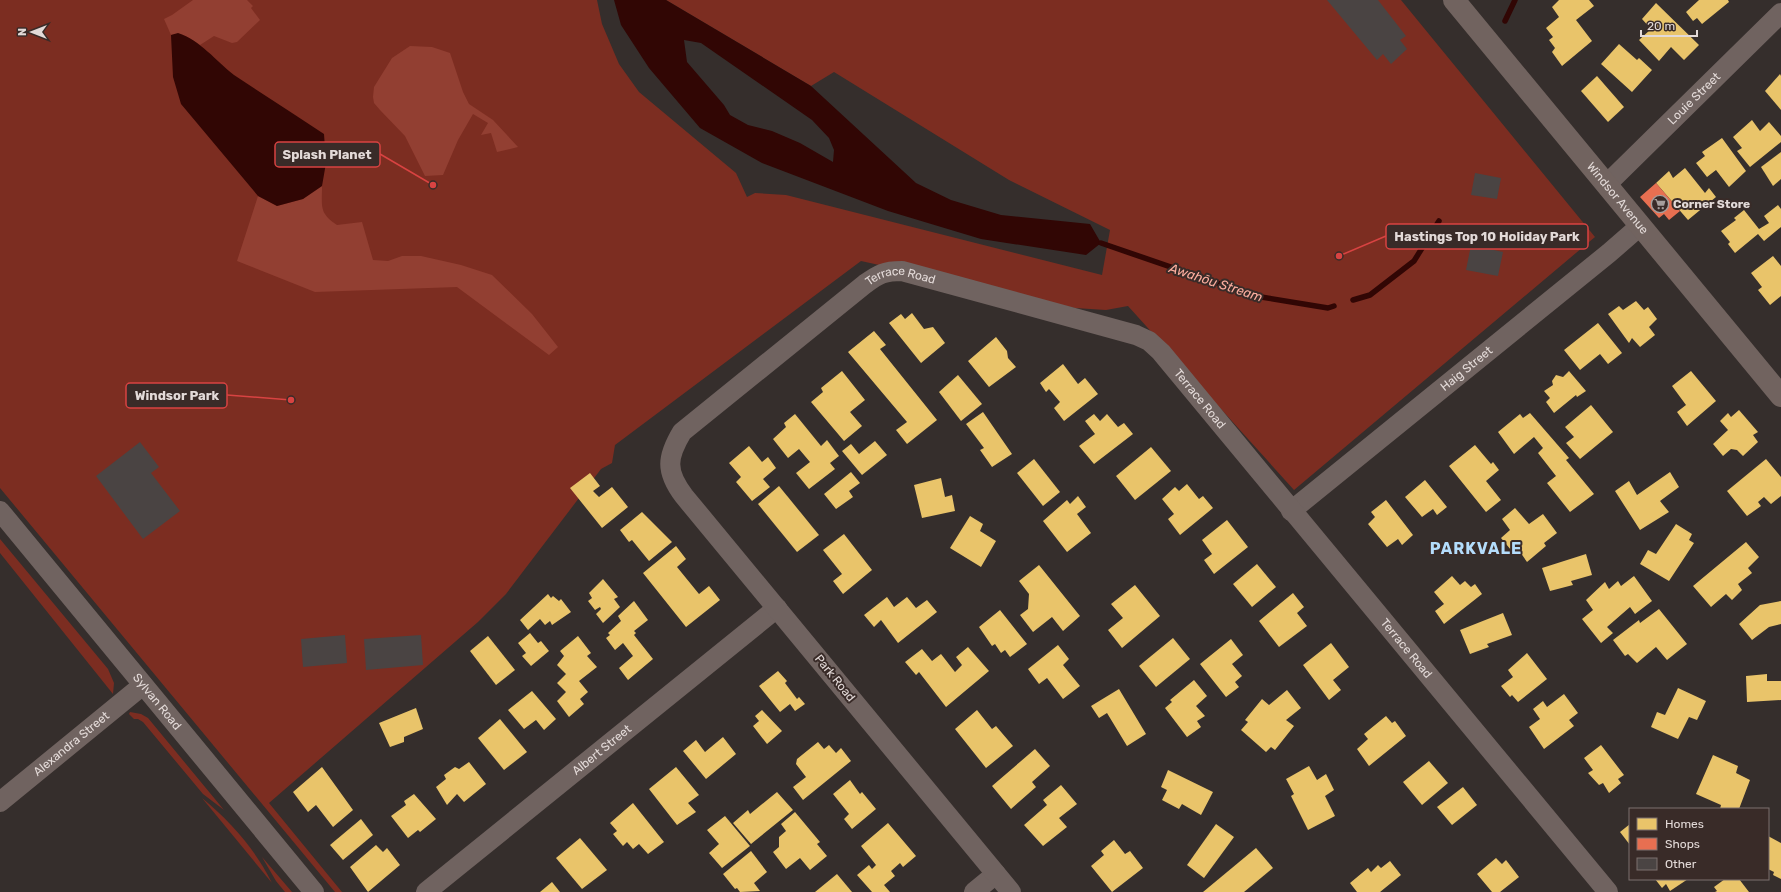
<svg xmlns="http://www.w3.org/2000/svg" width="1781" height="892" font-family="Rubik,sans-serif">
  <rect width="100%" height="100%" fill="#352e2c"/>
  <g fill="#7c2d21">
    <polygon points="0,0 597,0 602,24 619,64 639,92 736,173 747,197 755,193 786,195 1102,275 1110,230 1009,180 834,72 811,86 666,0 1401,0 1595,237 1294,490 1128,306 1106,310 1075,308 861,261 615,445 612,463 601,469 506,594 478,622 269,803 342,892 335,892 0,488"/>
    <polygon points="0,539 108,669 114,683 113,694 0,553"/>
    <polygon points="130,712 141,714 148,718 224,810 203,794 143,722 138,719 134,719 129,714"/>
    <path d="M 202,798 C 231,822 255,849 272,883 Z"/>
    <polygon points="262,857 292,892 285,892 276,881"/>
  </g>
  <g fill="#923f32">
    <path d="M 193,0 L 247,0 L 253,6 L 251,8 L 260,20 L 237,42 L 232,43 L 214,36 L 200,45 C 190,39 183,32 171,35 L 164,19 L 172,15 Z"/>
    <polygon points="410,46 432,47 450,53 463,92 469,104 493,120 518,147 497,152 491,133 481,135 488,123 473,114 458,140 443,175 425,176 405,136 380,110 374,103 373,97 374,87 392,58"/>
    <path d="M 322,186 C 322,207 319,213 337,225 L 362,222 L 373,260 L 388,261 L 402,256 L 421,256 L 461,265 L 492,275 L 532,314 L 558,347 L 549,355 L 457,287 L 315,292 L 237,261 L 258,196 L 277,206 L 303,199 Z"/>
  </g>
  <g fill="#310604" fill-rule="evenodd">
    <path d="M 614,0 L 666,0 L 811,86 L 916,183 L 951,200 L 1001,215 L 1090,224 L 1101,243 L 1086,255 L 981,239 L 888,211 L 762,163 L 700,128 L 649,68 L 621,25 ZM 684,40 L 701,43 L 812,120 L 829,138 L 834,150 L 833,162 L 800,143 L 772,131 L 748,125 L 730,115 L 724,105 L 687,62 Z"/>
    <path d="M 178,33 C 200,40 216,61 234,75 C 264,95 294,114 324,134 L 326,163 L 322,186 L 303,199 L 277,206 L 258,196 L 181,104 L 173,77 L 171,35 Z"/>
  </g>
  <g fill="#e9c46a">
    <polygon points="1559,0 1589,0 1594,6 1576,20 1592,41 1562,66 1552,52 1555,48 1549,40 1553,37 1546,28 1559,17 1552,7"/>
    <polygon points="1699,0 1728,0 1729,2 1702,24 1697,18 1693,21 1686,12"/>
    <polygon points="1656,3 1699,45 1684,60 1671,47 1659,61 1639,40 1651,29 1642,19"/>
    <polygon points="1619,44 1637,60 1639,58 1652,70 1632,92 1601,64"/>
    <polygon points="1780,74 1781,76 1781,110 1765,91"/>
    <polygon points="1597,76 1624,107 1608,122 1581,91"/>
    <polygon points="1752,120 1760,131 1769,122 1781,136 1781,142 1750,167 1737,151 1742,148 1733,137"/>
    <polygon points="1722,138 1746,171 1729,187 1716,170 1707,177 1696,163 1705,156 1702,152"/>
    <polygon points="1781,152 1781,179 1773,186 1761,167"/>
    <polygon points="1685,168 1705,193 1709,188 1716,197 1688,220 1656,183 1669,171 1673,178"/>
    <polygon points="1778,205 1781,209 1781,227 1764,241 1758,234 1735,253 1728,244 1730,242 1721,231 1736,220 1734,218 1744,210 1759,229 1769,223 1764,216"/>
    <polygon points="1773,256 1781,266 1781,296 1770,305 1758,290 1762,287 1751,273"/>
    <polygon points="1636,301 1644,310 1648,307 1657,319 1649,327 1655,335 1640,347 1632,338 1629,343 1608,314 1619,306 1623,310"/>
    <polygon points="912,313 924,329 933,327 945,343 921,363 889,323 901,314 905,319"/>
    <polygon points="1598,323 1622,353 1608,364 1600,354 1580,370 1564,350"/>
    <polygon points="874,331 886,345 880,349 937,420 907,444 896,430 907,422 848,352"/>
    <polygon points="996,337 1007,351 1008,358 1016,367 989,387 968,361"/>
    <polygon points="1063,364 1078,384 1085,378 1098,394 1064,421 1054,408 1060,402 1049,389 1046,392 1040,383"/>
    <polygon points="842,371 865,400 850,412 862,426 844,441 811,402 823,392 821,388"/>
    <polygon points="1569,371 1586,391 1577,397 1576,395 1554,413 1546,402 1550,398 1544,391 1553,385 1552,381 1556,375 1563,377"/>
    <polygon points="1691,371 1716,401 1687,426 1677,412 1686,405 1672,386"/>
    <polygon points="958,375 982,404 961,421 939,392"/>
    <polygon points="1591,405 1613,432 1580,459 1566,443 1574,437 1565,427"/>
    <polygon points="1739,410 1758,432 1753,435 1758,442 1743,456 1737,450 1731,449 1723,456 1713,444 1728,430 1720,421 1728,413 1731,417"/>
    <polygon points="983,412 1012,454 992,467 980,450 984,448 966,424"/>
    <polygon points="1530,413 1569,458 1566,460 1594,494 1570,512 1547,483 1556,476 1538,453 1543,448 1534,437 1514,454 1498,432 1520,414 1523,418"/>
    <polygon points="795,414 821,446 827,440 839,456 830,463 835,469 809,489 796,473 810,462 799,449 788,458 773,439 786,427 784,423"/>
    <polygon points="1094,414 1100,421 1107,414 1118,427 1124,423 1133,434 1094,464 1079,446 1095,434 1085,421"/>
    <polygon points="875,441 887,455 862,475 842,451 851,444 859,454"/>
    <polygon points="1475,445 1491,464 1493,462 1499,470 1486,481 1501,500 1486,512 1449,466"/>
    <polygon points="749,446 762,462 768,457 776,468 763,479 770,487 752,501 736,482 741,477 729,463"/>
    <polygon points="1151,447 1171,471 1135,500 1116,476"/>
    <polygon points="1034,459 1060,492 1043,506 1017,473"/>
    <polygon points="1766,459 1781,477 1781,496 1771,504 1764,497 1758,502 1761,506 1747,516 1727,491"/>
    <polygon points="851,472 860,483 849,491 853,497 836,509 824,494"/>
    <polygon points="1670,472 1679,487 1660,501 1669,512 1640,530 1615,491 1629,481 1637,495"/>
    <polygon points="590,473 600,486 593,491 599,497 612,487 628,507 602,528 570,488"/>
    <polygon points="941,478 945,497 952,495 955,511 922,518 914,485"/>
    <polygon points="1425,480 1447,507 1437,515 1433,509 1422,517 1405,497"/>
    <polygon points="1187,484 1199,499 1203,496 1213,508 1180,535 1168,519 1174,514 1162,499 1175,487 1179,491"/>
    <polygon points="779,486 819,535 797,552 758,504"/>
    <polygon points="1078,496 1086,507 1077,514 1091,533 1067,552 1043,521 1067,500 1070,504"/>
    <polygon points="1386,500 1413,535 1402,545 1398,539 1387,547 1368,524 1375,517 1371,512"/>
    <polygon points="1515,508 1529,524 1543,514 1557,533 1544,543 1546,546 1527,562 1516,546 1511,550 1501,538 1510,530 1502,519"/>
    <polygon points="642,512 672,542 649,561 632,540 629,542 620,530"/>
    <polygon points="970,516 983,524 980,531 996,541 981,567 950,548"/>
    <polygon points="1227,520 1248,547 1214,574 1204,560 1212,554 1202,540"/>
    <polygon points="1676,524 1692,534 1689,540 1694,543 1669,581 1640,564 1648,550 1656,554"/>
    <polygon points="844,534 872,570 843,594 833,581 842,574 823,550"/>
    <polygon points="1746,542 1759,557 1748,568 1752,573 1738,584 1742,590 1732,600 1726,594 1711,607 1693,586"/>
    <polygon points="676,546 686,559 677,567 699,594 709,586 720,600 686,627 643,573"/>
    <polygon points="1586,554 1592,575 1571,581 1573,585 1550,591 1542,568"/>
    <polygon points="1257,564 1276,587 1252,607 1233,584"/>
    <polygon points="1039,565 1080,616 1063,631 1052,617 1033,632 1020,615 1028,609 1029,594 1019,581"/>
    <polygon points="1452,576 1460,585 1465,581 1471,587 1475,584 1482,594 1444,624 1435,611 1444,604 1434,592"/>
    <polygon points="1634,576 1652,601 1635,614 1630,607 1607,627 1613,633 1601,643 1582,619 1593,610 1586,600 1605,582 1609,589 1618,581 1621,586"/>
    <polygon points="603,579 618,597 614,599 620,607 603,623 596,614 601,609 600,607 595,610 588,601 592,598 589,593"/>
    <polygon points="1135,585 1160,616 1122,648 1108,630 1123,618 1111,604"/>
    <polygon points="1293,593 1304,607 1297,613 1307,626 1279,647 1259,621"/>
    <polygon points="548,594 551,598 553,596 559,601 561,599 571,612 552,625 550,621 545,625 540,619 528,630 520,620"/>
    <polygon points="887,597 894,607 907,597 916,608 927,600 937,612 898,643 881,620 874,627 864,615"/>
    <polygon points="634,601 648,620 634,631 636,633 634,635 653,659 628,680 619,668 633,656 623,643 615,650 606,638 610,635 608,633 621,621 618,616"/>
    <polygon points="1781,601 1781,624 1769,627 1752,640 1739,624 1760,605"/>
    <polygon points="1659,609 1687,644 1667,660 1656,647 1637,663 1628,654 1625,656 1613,640 1639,620 1640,623"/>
    <polygon points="1000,610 1027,644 1010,657 1005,650 1001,653 995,644 992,646 979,627"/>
    <polygon points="1503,613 1512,635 1487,644 1489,647 1470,654 1460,630"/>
    <polygon points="530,633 538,643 541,641 549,651 531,666 522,656 526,653 518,643"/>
    <polygon points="488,636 515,670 496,685 470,651"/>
    <polygon points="578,636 591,653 587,656 597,667 579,681 588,692 580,699 584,704 569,717 557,701 566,692 557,683 566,674 557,665 564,656 560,651"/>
    <polygon points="1173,638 1190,659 1156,687 1139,666"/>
    <polygon points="1231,639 1243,655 1232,664 1242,676 1235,682 1239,687 1226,697 1200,664"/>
    <polygon points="1331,643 1349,667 1333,680 1341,690 1329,700 1303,665"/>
    <polygon points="1058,645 1069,659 1063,665 1080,686 1063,699 1047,678 1039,684 1028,669"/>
    <polygon points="968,647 989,671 946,707 919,672 916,675 905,662 922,649 932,661 941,654 955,672 962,665 956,657"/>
    <polygon points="1527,653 1547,679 1518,702 1512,695 1510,697 1501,686 1513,677 1508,670"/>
    <polygon points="778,671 787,681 785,683 797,699 799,697 805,704 795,711 790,704 780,712 759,686"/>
    <polygon points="1767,674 1767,681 1781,681 1781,700 1747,702 1746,676"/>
    <polygon points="1194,680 1207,696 1196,706 1205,716 1197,721 1201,727 1187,737 1165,708 1172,702 1170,700"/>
    <polygon points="1678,688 1706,701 1697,720 1689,717 1678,739 1651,727 1657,712 1665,715"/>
    <polygon points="1119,689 1146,734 1127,746 1107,713 1099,718 1091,706"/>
    <polygon points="1287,690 1301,708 1286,720 1294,726 1275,750 1271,747 1266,752 1241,730 1248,722 1245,720 1262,699 1269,705"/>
    <polygon points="532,691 556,719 544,730 536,720 524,729 508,710"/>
    <polygon points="1564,694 1578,713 1569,720 1574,726 1544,749 1529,727 1540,719 1533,709 1543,701 1547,707"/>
    <polygon points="416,708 423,729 404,737 404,742 390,747 379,723"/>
    <polygon points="762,710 782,731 767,744 753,726 759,721 755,716"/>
    <polygon points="977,710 992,729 996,726 1013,746 986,768 955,729"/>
    <polygon points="1386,716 1392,723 1395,721 1406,736 1369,766 1357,749 1368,739 1364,734"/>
    <polygon points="500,719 527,752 504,770 478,738"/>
    <polygon points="723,737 736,754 706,779 683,751 696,740 705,752"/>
    <polygon points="818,742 824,749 829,745 836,753 841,748 851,761 803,800 793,787 806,777 796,764 797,759"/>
    <polygon points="1601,745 1624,775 1618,779 1621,783 1609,793 1603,783 1599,785 1588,773 1593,770 1584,758"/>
    <polygon points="1035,749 1050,766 1032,782 1036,787 1011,809 992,786"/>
    <polygon points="1713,755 1738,766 1736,773 1750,780 1739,809 1720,809 1721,805 1696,794"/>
    <polygon points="1429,761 1448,783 1422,805 1403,782"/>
    <polygon points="469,762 486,784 464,802 457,794 447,805 436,787 446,779 444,775 455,767 459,769"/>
    <polygon points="1309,766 1317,780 1326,774 1334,790 1325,796 1335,816 1308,830 1291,796 1294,794 1286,779"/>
    <polygon points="322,767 353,810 333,827 316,805 308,812 293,792"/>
    <polygon points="676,767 699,795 688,803 696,812 677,825 649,789"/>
    <polygon points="1168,770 1213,792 1201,815 1182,804 1179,809 1162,800 1167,790 1161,787"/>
    <polygon points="850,780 860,794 862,792 876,809 852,829 844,819 849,814 833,794"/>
    <polygon points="1061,785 1077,804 1059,818 1067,827 1043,846 1024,825 1047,805 1043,800"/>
    <polygon points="1463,787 1477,805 1452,825 1437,807"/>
    <polygon points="777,792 793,810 751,844 733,823 748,810 750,814"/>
    <polygon points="414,794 436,819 420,832 418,830 408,838 391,816 406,805 404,801"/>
    <polygon points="633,803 664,842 648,854 639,844 633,849 627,842 623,846 613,834 617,831 610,823"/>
    <polygon points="795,812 820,842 817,844 827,856 810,870 800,858 786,869 773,852 779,847 779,837 786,831 781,824"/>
    <polygon points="725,816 750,846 722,868 709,853 719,844 707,830"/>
    <polygon points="361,819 373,835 343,860 330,845"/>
    <polygon points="888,823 916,856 903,867 900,863 891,871 895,876 884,885 890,892 872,892 857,875 869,865 872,869 876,865 861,846"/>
    <polygon points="1216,824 1234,837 1204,878 1187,865"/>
    <polygon points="1630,824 1630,845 1620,832"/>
    <polygon points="1768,836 1781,843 1781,879 1773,875 1774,872 1768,869"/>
    <polygon points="580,838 607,870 582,889 556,858"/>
    <polygon points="1114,840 1125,854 1130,851 1143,868 1112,892 1091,866 1104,855 1101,851"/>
    <polygon points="376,845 383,852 387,848 400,865 368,892 350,867"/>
    <polygon points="1256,848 1273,868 1244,892 1203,892"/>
    <polygon points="751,851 767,872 754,883 760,891 740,892 737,888 735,889 723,874"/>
    <polygon points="1496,858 1502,864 1506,860 1519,877 1500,892 1492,892 1477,874"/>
    <polygon points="1390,861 1401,875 1380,892 1357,892 1350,883 1368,868 1371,872 1378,865 1381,868"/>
    <polygon points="837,874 852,892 815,892"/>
    <polygon points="1655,879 1688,879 1670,891 1666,884 1662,888"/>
    <polygon points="1725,879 1739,879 1749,892 1715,892 1717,891 1714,887"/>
    <polygon points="552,882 560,892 540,892"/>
  </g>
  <polygon fill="#e76f51" points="1656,183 1680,211 1669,220 1664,214 1659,218 1640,197"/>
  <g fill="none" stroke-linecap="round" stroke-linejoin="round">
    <g stroke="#310604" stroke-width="5.5">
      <polyline points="1505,21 1515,0"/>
      <polyline points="1101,243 1255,296 1328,308 1334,306"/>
      <polyline points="1353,300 1370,295 1414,261 1439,221"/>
    </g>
  </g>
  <g fill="#4a4443">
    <polygon points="1327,0 1378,0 1406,36 1400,40 1407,49 1391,64 1383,54 1377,60"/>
    <polygon points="1475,173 1501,178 1497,199 1471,195"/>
    <polygon points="1471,245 1503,252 1498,276 1466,270"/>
    <polygon points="140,442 159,467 151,473 180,511 143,539 96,476"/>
    <polygon points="345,635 347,663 303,667 301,639"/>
    <polygon points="421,635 423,665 366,670 364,639"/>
  </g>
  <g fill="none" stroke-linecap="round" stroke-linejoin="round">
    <g stroke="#706360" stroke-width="20">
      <path id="s1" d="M 1607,184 L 1781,13"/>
      <path id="s2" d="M 0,511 L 314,892"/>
      <path id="s3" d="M 1291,511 L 1609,253 L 1640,226"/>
      <path id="s4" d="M 0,802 L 143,685"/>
      <path id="s5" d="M 426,892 L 777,608"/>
      <polyline points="974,892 996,874"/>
      <path id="s6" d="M 1011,892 L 684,496 C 665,471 667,457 682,432 L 865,284 C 879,274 884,271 902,271 L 1136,335 L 1149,341 L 1161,352 L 1608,892"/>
    </g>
    <path stroke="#71635f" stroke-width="22" id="s7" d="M 1454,0 L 1781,396"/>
  </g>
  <defs>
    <symbol id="supermarket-ring" viewBox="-11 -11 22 22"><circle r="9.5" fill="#392b28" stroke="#a69e9c" stroke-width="1.5"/><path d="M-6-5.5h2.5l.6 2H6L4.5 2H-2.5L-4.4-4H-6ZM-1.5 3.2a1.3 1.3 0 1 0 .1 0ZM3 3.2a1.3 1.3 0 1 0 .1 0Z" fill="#a69e9c"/></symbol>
  </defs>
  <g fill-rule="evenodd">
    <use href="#supermarket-ring" x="1650" y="194" width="20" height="20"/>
  </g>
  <g text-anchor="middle" stroke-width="4" stroke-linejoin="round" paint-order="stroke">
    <g font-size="12" fill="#e3dad8" stroke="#392b28">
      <text dy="4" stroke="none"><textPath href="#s1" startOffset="122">Louie Street</textPath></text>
      <text dy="4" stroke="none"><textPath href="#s7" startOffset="257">Windsor Avenue</textPath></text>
      <text dy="4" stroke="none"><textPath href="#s6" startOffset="857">Terrace Road</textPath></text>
      <text dy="4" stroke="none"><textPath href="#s3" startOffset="226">Haig Street</textPath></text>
      <text dy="4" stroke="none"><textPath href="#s6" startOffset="1193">Terrace Road</textPath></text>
      <text dy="4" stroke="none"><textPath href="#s6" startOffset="1517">Terrace Road</textPath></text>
      <text transform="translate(835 678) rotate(51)" y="4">Park Road</text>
      <text dy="4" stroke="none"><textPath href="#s2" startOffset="247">Sylvan Road</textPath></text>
      <text dy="4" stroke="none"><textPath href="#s4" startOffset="92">Alexandra Street</textPath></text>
      <text dy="4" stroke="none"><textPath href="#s5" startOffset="226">Albert Street</textPath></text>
    </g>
    <g font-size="12" font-weight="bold" fill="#e3dad8" stroke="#392b28" text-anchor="start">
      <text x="1673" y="208">Corner Store</text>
    </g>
    <g font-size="13" font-style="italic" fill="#fdae9f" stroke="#392b28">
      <text transform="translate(1216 282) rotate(18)" y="5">Awahōu Stream</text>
    </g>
    <g font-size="16" font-weight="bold" letter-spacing="1" fill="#b4dcfb" stroke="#392b28">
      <text x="1476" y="554">PARKVALE</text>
    </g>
  </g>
  <path fill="none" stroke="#d84342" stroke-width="1.5" d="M433 185L380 154M1339 256L1386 236M291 400L227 395"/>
  <g fill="#d84342" stroke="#392b28" stroke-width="1.5">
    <circle cx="433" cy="185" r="4"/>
    <circle cx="1339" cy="256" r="4"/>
    <circle cx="291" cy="400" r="4"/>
  </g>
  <g fill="#392b28" stroke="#d84342" stroke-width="1.5">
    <rect x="275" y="142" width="105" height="25" rx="4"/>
    <rect x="1386" y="224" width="202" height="25" rx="4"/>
    <rect x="126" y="383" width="101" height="25" rx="4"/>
  </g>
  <g font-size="13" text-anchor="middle" font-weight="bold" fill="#e3dad8">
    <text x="327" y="159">Splash Planet</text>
    <text x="1487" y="241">Hastings Top 10 Holiday Park</text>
    <text x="177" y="400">Windsor Park</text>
  </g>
  <rect x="1629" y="808" width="140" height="72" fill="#392b28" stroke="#7d716e"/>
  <rect x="1637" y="818" width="20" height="12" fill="#e9c46a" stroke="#7d716e"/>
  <text x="1665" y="828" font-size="12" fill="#e3dad8">Homes</text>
  <rect x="1637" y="838" width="20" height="12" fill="#e76f51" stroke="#7d716e"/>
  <text x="1665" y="848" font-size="12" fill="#e3dad8">Shops</text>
  <rect x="1637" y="858" width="20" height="12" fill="#4a4443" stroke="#7d716e"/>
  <text x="1665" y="868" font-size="12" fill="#e3dad8">Other</text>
  <g transform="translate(32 32) rotate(270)" stroke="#392b28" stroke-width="3" paint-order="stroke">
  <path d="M0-3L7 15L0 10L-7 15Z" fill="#e3dad8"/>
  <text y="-6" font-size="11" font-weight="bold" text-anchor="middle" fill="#e3dad8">N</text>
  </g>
  <path d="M1641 30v6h56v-6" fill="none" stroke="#e3dad8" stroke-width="2"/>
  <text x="1647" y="30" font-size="12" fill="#e3dad8" stroke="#392b28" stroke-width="3" paint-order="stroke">20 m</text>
</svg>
